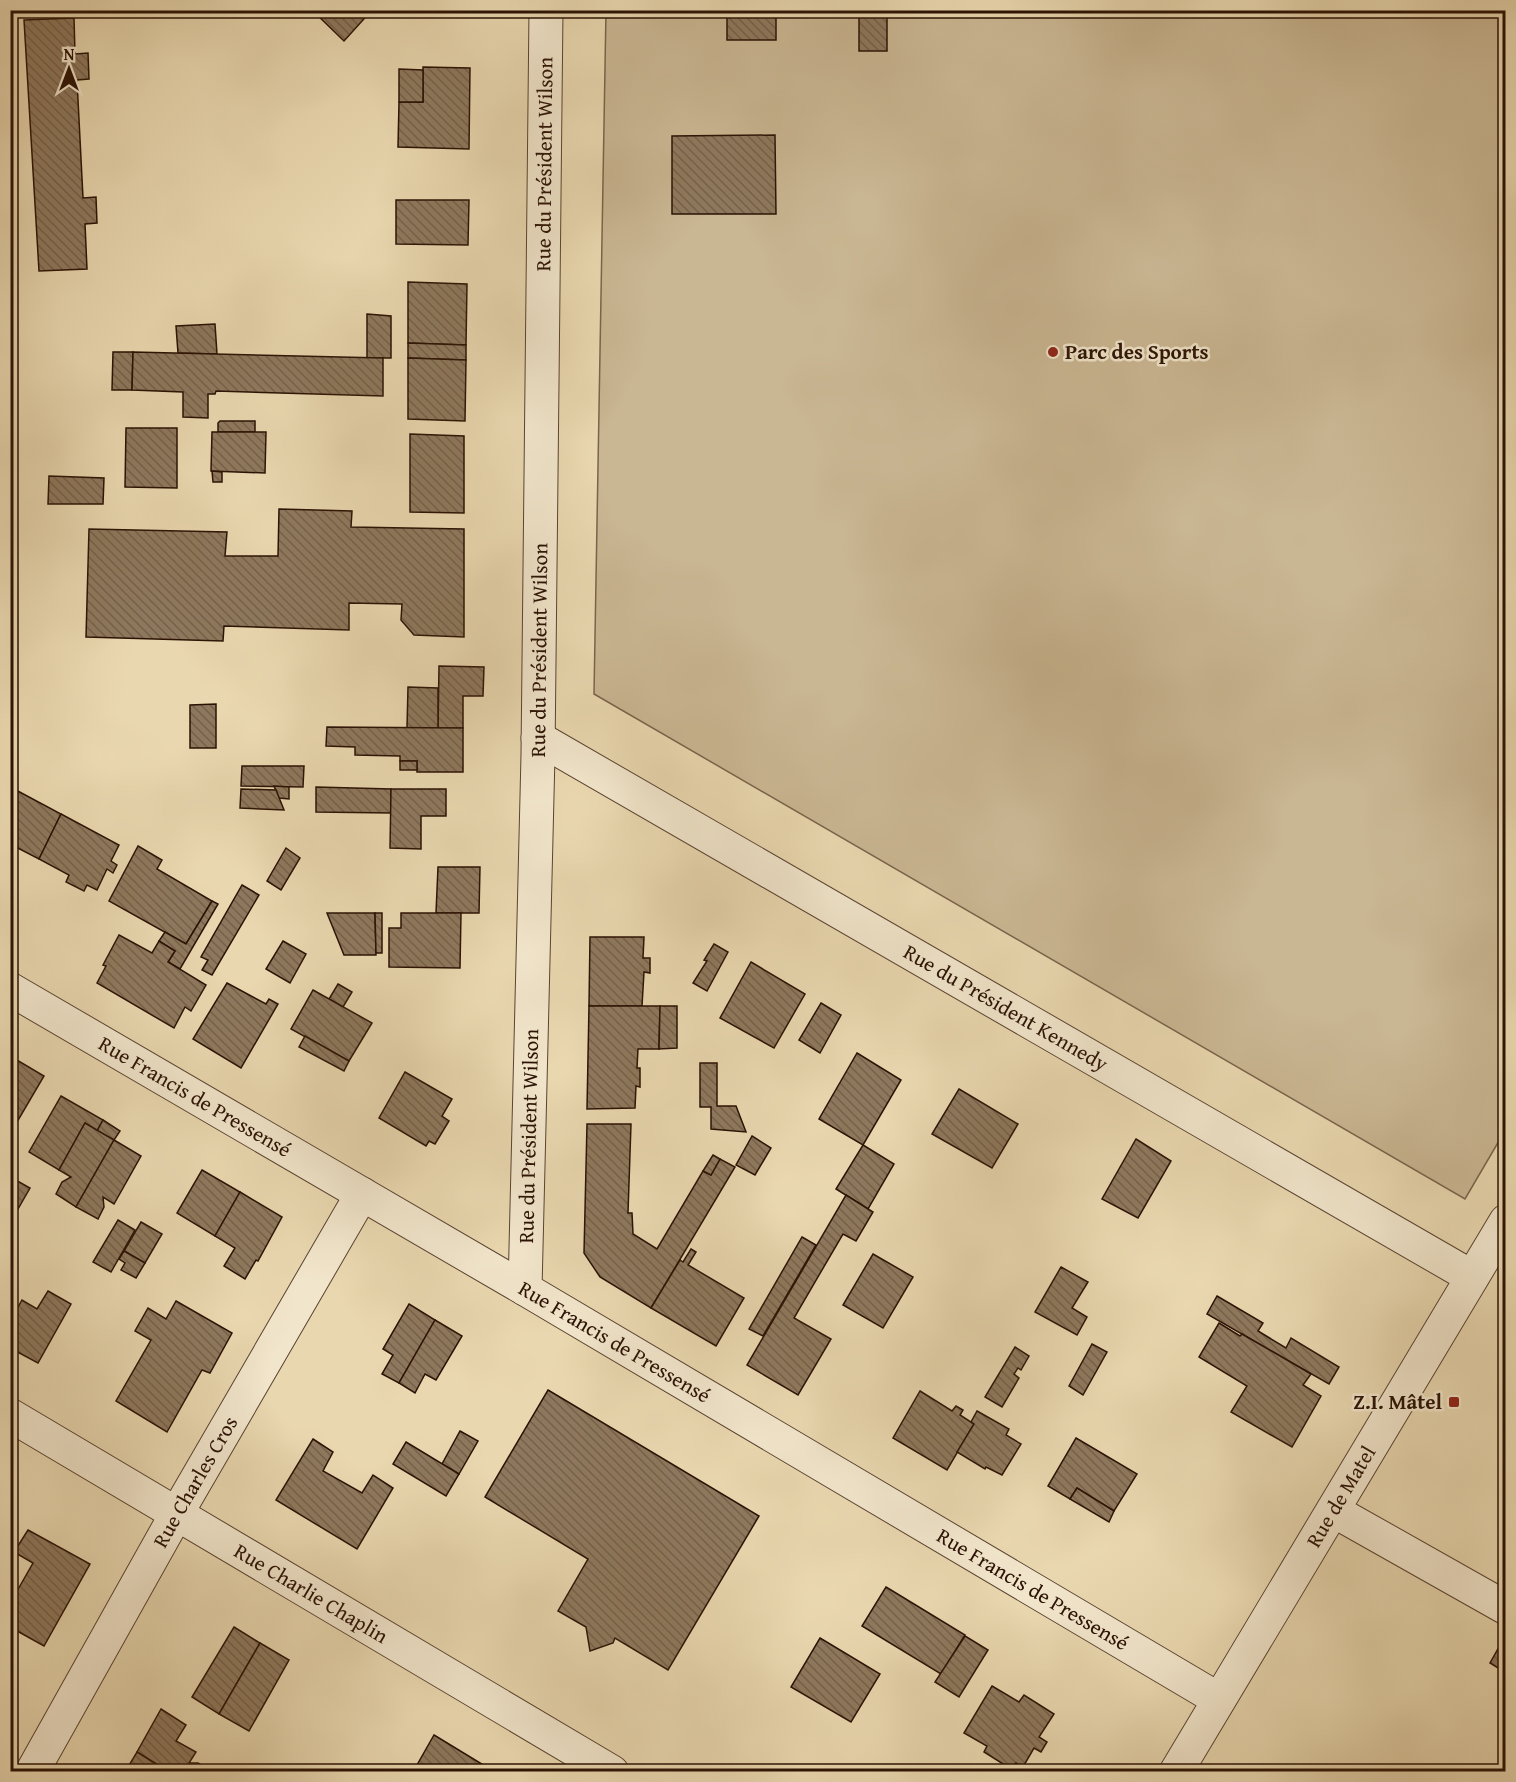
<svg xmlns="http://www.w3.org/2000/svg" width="1516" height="1782" font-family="'Gentium Book Plus',serif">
  <defs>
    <pattern id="building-back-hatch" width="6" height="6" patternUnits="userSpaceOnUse" patternTransform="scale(1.5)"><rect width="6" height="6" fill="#8e785d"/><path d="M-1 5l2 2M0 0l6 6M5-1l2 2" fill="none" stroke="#74614b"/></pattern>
  </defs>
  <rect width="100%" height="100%" fill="#e9d7af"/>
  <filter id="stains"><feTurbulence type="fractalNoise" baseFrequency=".00333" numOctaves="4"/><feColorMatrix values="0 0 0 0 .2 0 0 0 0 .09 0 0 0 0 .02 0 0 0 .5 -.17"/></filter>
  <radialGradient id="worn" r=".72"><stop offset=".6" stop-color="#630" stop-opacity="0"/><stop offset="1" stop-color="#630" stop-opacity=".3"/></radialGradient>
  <polygon fill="#c9b692" stroke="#7a644c" stroke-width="1.5" points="606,11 1505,11 1506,1129 1465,1199 594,694"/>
  <g fill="url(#building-back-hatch)" stroke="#2b1205" stroke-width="1.5">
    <polygon points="155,10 220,10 220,12 155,16"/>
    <polygon points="312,10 372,10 344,41"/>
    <rect x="727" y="10" width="49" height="30"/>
    <rect x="859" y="10" width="28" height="41"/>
    <polygon points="74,18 75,54 88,53 89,79 77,80 83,198 96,197 97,223 85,224 87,269 39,271 24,20"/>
    <polygon points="423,67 470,68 469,149 398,147 399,102 423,102"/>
    <polygon points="399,69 423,70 423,102 399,102"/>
    <polygon points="775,135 776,214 672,214 672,136"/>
    <polygon points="396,200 469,200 468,245 396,244"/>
    <polygon points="408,282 467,284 466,345 408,343"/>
    <polygon points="367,314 391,316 391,358 367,358"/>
    <polygon points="215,324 217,354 178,353 176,326"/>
    <polygon points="408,343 466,345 466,360 408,358"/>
    <polygon points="113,352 133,352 132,390 112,390"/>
    <polygon points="133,352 383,358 383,396 216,391 215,394 208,394 208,418 183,417 183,392 132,390"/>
    <polygon points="408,358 466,360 465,421 408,419"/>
    <polygon points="220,421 255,421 255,432 218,432 218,423"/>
    <polygon points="126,428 177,428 177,488 125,487"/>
    <polygon points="212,432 266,432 265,473 211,471"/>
    <polygon points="410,434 464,436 464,513 410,512"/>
    <polygon points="212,471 222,472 222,482 213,482"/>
    <polygon points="49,476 104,478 103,504 48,504"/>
    <polygon points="279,509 352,511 351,527 464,529 464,637 414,635 401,620 402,604 349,603 349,630 224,626 223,641 86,637 89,529 227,532 225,556 278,556"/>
    <polygon points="439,666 484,667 483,696 463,696 463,728 438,728"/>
    <polygon points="408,687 438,688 438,728 407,728"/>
    <polygon points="216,704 216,748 190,748 190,705"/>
    <polygon points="327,727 463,728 463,772 417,772 417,761 400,761 400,756 355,755 355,747 326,746"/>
    <rect x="400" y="761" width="17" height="9"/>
    <polygon points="242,766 304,766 303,787 241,786"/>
    <polygon points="274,786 289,787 289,799 279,798"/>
    <polygon points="316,787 391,789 391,813 316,812"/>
    <polygon points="14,789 61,814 39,859 10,844 10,797"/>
    <polygon points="241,789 276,790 284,810 240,808"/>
    <polygon points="391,789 446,789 446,816 421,816 421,849 390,848"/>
    <polygon points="61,814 119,845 111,861 117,865 113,873 107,869 97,890 87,885 84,891 66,882 69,875 39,859"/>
    <polygon points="138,846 162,860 157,869 212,901 186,944 109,901"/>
    <polygon points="286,848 300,858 281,890 267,881"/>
    <polygon points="438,867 480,867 479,913 436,913"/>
    <polygon points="242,885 259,895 212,975 202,970 208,960 201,957"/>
    <polygon points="212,901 218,904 180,969 168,962 175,951 159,941 165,932 186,944"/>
    <polygon points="327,913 375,913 376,955 344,955"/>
    <polygon points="375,913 382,913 382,953 376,953"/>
    <polygon points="401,913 461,913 460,968 389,967 389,928 401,928"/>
    <polygon points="119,935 152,953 159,941 175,951 168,962 206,985 191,1011 185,1007 174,1028 97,983 106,966 103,965"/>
    <polygon points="590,937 644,937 643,958 650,958 650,973 644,972 642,1006 589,1006"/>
    <polygon points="283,941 306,954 290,983 266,969"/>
    <polygon points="714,944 728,952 707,991 693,983 707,961 704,960"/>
    <polygon points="751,962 805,994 774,1048 720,1018"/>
    <polygon points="227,983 266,1004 269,999 278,1004 241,1068 193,1039"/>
    <polygon points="338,984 352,992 343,1007 329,999"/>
    <polygon points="313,990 372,1023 349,1061 291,1029"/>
    <polygon points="821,1003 841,1015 820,1053 799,1040"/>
    <polygon points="589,1006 660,1006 659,1049 638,1049 637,1068 640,1068 640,1087 636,1086 635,1108 587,1109"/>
    <polygon points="660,1006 677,1006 677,1048 659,1049"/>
    <polygon points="305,1036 349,1061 344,1071 299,1047"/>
    <polygon points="857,1053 901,1080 863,1145 819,1119"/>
    <polygon points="10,1056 44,1076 10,1134"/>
    <polygon points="700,1063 717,1063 717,1106 736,1106 746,1132 711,1129 711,1107 700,1107"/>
    <polygon points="405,1072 452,1099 442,1116 449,1121 435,1144 429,1141 426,1146 379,1118"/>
    <polygon points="959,1089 1018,1124 992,1168 932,1134"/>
    <polygon points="61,1096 103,1120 97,1131 85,1123 59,1170 29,1152"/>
    <polygon points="103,1120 120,1131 114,1140 97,1131"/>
    <polygon points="85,1123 114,1140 76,1207 56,1194 62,1182 71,1177 59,1170"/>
    <polygon points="587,1124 631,1124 628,1213 632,1213 633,1234 657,1249 703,1171 711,1175 720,1159 735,1167 651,1308 600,1277 584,1253"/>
    <polygon points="752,1136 771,1148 755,1175 736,1165"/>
    <polygon points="1136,1139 1171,1161 1138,1218 1102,1199"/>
    <polygon points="114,1140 141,1156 114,1204 103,1197 104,1207 98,1219 76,1207"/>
    <polygon points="863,1145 894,1164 868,1209 836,1189"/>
    <polygon points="713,1155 720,1159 711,1175 703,1171"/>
    <polygon points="202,1170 240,1192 215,1236 177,1213"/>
    <polygon points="12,1178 30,1188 14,1216 10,1213"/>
    <polygon points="240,1192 282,1217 258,1261 256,1260 245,1279 224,1266 235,1248 215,1236"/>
    <polygon points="846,1195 873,1212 856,1241 843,1234 794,1318 831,1339 798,1395 747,1365"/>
    <polygon points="118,1220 135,1230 111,1272 93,1262"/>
    <polygon points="141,1222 162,1234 145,1263 124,1251"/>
    <polygon points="802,1237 816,1245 763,1336 749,1329"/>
    <polygon points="691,1249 696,1252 688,1265 744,1298 716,1346 651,1308 680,1260 683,1262"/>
    <polygon points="124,1251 145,1263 136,1278 121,1270 125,1263 119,1259"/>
    <polygon points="873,1254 913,1277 883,1328 843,1305"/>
    <polygon points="1061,1267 1088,1282 1072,1308 1087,1317 1077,1335 1035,1312"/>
    <polygon points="48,1291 71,1304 38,1363 10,1348 10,1321 22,1300 37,1309"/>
    <polygon points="1217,1296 1263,1323 1258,1331 1286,1348 1291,1338 1339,1367 1329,1384 1207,1314"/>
    <polygon points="176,1301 232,1333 210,1373 202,1370 167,1432 116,1401 151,1340 135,1331 148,1308 166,1319"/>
    <polygon points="409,1304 435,1320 399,1383 382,1374 393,1355 383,1349"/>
    <polygon points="435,1320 462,1336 436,1380 425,1374 415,1393 399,1383"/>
    <polygon points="1219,1323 1240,1336 1242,1334 1311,1374 1303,1385 1321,1396 1292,1447 1231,1412 1247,1386 1199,1357"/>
    <polygon points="1092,1344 1107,1352 1083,1395 1069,1386"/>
    <polygon points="1015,1347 1029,1356 1021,1370 1018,1368 1014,1374 1019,1378 1002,1407 985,1397"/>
    <polygon points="548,1390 759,1516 668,1670 615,1638 613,1643 590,1651 586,1627 558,1611 588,1559 485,1497"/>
    <polygon points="920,1391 952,1411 956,1406 963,1410 960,1415 974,1424 947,1470 893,1438"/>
    <polygon points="977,1411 1009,1429 1006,1435 1021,1444 1002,1475 986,1467 985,1469 957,1452 974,1424 971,1422"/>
    <polygon points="460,1431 478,1441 459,1474 442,1464"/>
    <polygon points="1076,1438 1137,1474 1114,1511 1077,1488 1070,1499 1048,1486"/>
    <polygon points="313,1439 333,1452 323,1471 362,1493 373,1475 393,1488 357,1549 276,1500"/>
    <polygon points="406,1442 459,1474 446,1496 393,1464"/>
    <polygon points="1077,1488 1114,1511 1109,1522 1070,1499"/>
    <polygon points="28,1530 90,1564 44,1646 10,1627 10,1596 13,1598 33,1563 14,1552"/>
    <polygon points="886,1587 965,1635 941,1674 862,1626"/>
    <polygon points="234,1627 260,1643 219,1714 192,1697"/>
    <polygon points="965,1636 988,1650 959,1697 935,1682"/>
    <polygon points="820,1638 880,1674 851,1722 791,1687"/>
    <polygon points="260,1643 289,1660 249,1731 219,1714"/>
    <polygon points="1499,1647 1506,1651 1506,1673 1490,1663"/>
    <polygon points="992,1686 1019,1702 1024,1695 1054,1714 1039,1737 1047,1742 1041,1752 1034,1748 1023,1767 1016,1763 1011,1769 984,1752 987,1746 964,1733"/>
    <polygon points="161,1709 186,1725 176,1741 196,1752 189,1763 198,1763 211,1770 210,1772 169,1772 137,1752"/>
    <polygon points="434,1735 495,1772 413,1772"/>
    <polygon points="137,1752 169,1772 125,1772"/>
  </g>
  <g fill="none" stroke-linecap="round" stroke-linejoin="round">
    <defs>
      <g id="minor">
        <path id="s1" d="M 538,738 L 1472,1277"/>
        <path id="s2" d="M 10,989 L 525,1289 L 1218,1699"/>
        <path id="s3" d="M 525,1289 L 538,755 L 546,10"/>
        <path id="s4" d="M 10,1415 L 612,1772"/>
        <polyline points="1334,1511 1506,1608"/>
        <path id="s5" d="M 32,1772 L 177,1513 L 362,1194"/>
        <path id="s6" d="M 1176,1772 L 1506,1221"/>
      </g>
    </defs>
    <use href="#minor" stroke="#5a4330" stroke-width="35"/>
    <use href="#minor" stroke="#f1e5cb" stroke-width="33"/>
  </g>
  <g fill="#8f2418" stroke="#f1e5cb" stroke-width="2">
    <circle cx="1053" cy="352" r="6"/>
    <rect x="1448" y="1396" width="12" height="12" rx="3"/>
  </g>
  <g text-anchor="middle" stroke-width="5" stroke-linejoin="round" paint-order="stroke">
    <g font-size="21" fill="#2b1205" stroke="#f1e5cb">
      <text dy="7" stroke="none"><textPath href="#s3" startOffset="1125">Rue du Président Wilson</textPath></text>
      <text dy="7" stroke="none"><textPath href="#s3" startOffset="639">Rue du Président Wilson</textPath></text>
      <text dy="7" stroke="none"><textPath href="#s1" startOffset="540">Rue du Président Kennedy</textPath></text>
      <text dy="7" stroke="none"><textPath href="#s2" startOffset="214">Rue Francis de Pressensé</textPath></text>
      <text dy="7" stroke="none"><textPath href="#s3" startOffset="153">Rue du Président Wilson</textPath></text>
      <text dy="7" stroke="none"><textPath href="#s2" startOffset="700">Rue Francis de Pressensé</textPath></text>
      <text dy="7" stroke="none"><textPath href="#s5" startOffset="333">Rue Charles Cros</textPath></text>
      <text dy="7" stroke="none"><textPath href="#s6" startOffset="321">Rue de Matel</textPath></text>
      <text dy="7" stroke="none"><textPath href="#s2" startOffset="1186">Rue Francis de Pressensé</textPath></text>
      <text dy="7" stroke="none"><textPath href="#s4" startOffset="350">Rue Charlie Chaplin</textPath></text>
    </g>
    <g font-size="21" font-weight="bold" fill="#2b1205" stroke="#f1e5cb" text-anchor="start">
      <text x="1065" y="359">Parc des Sports</text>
      <text x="1442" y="1409" text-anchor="end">Z.I. Mâtel</text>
    </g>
  </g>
  <rect width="1516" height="1782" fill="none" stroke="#e9d7af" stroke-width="36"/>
  <rect x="12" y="12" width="1492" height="1758" fill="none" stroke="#2b1205" stroke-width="3"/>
  <rect x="18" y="18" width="1480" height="1746" fill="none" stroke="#2b1205" stroke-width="1.5"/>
  <g transform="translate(69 69)" stroke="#f1e5cb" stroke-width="4.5" paint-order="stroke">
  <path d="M0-4.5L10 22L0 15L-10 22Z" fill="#2b1205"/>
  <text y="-9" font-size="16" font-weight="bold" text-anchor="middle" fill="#2b1205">N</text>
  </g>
  <rect width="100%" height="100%" filter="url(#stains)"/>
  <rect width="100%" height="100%" fill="url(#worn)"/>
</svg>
